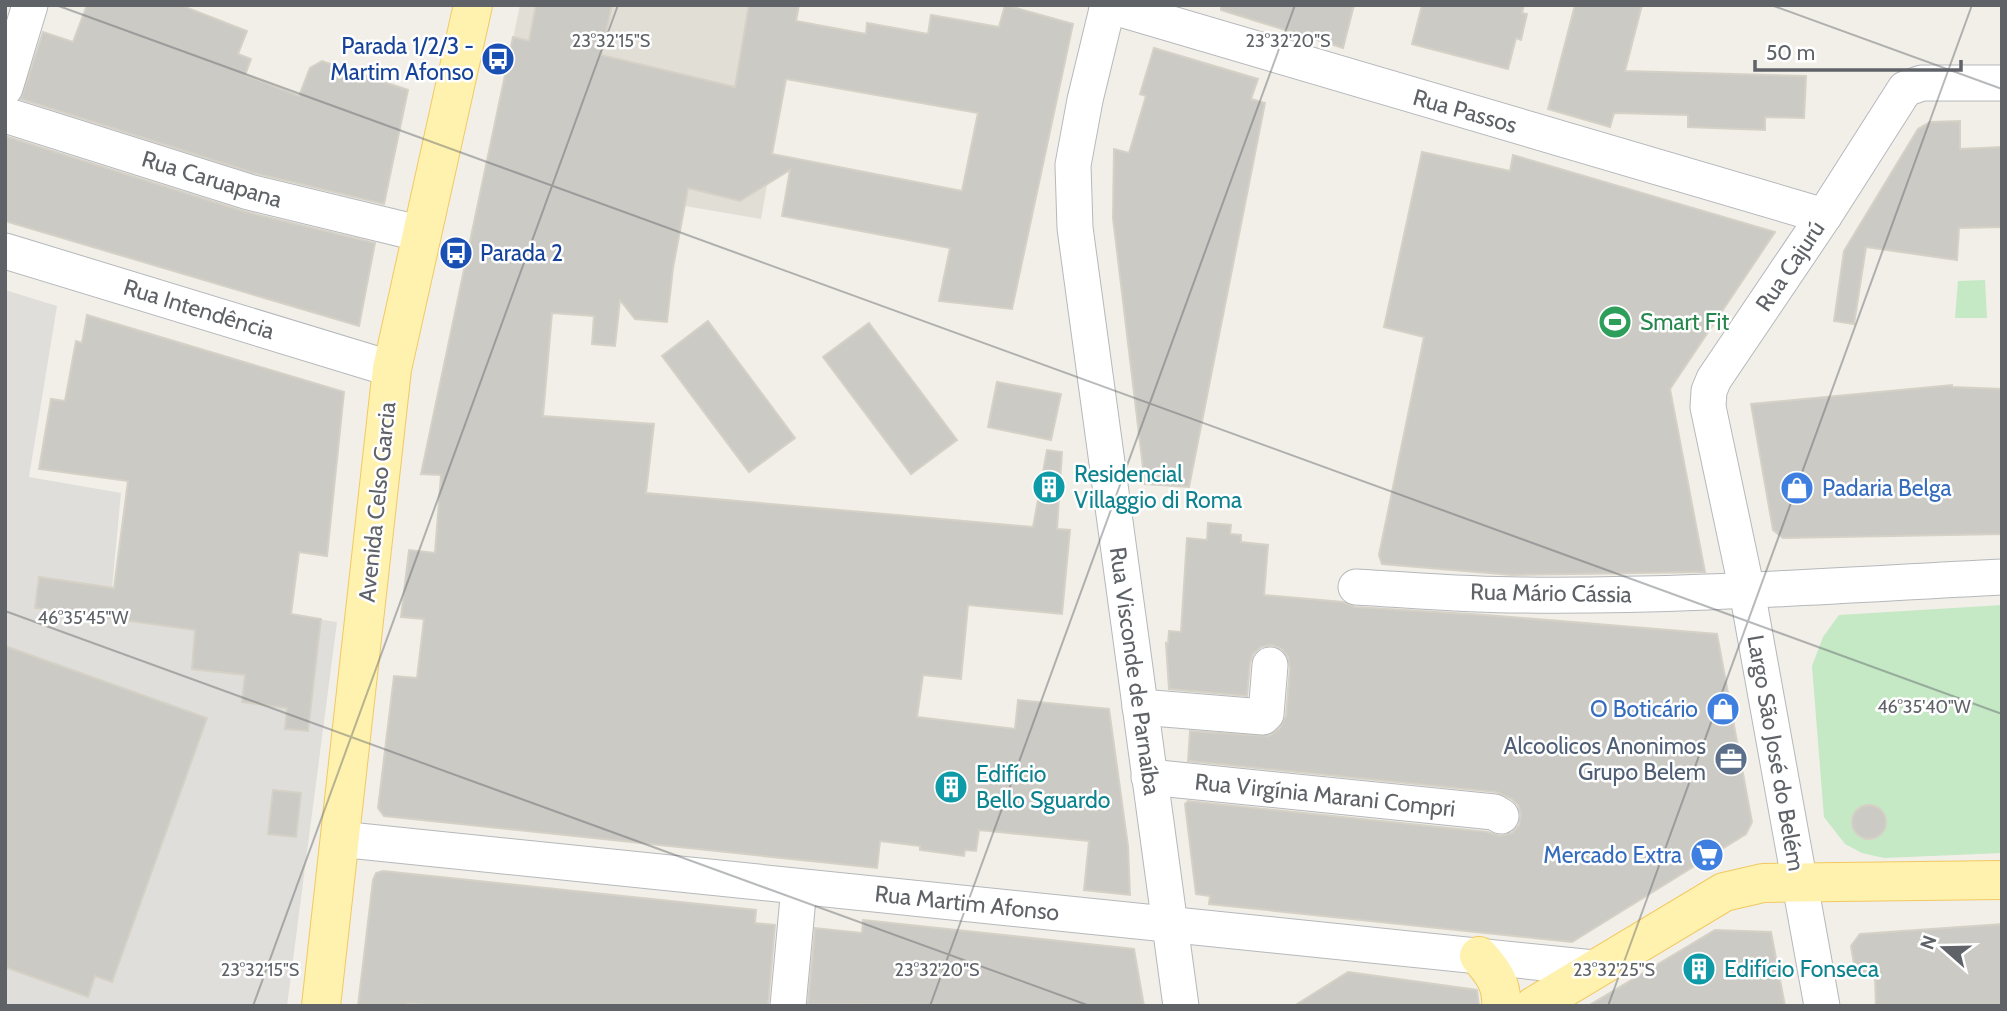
<svg xmlns="http://www.w3.org/2000/svg" width="2007" height="1011" font-family="Cabin,sans-serif">
  <rect width="100%" height="100%" fill="#f1efe8"/>
  <polygon fill="#e0deda" points="5,290 57,306 29,477 121,493 112,588 337,622 287,1006 5,1006"/>
  <polygon fill="#e1ded6" points="520,5 799,5 761,219 685,206 679,236 476,218"/>
  <g fill="#c5e8c5">
    <polygon points="1985,280 1987,318 1955,318 1958,281"/>
    <polygon points="2002,605 2002,853 1884,858 1862,853 1845,844 1824,817 1812,666 1823,637 1839,615"/>
  </g>
  <g fill="#cccac5" stroke="#d6d1c6" stroke-width="2" fill-rule="evenodd">
    <polygon points="87,5 180,5 247,31 238,54 251,59 245,75 299,96 310,68 322,61 408,90 384,204 254,173 21,99 43,32 73,42"/>
    <path d="M 536,5 L 612,5 L 601,55 L 735,87 L 749,5 L 799,5 L 796,21 L 866,34 L 867,23 L 928,34 L 931,15 L 999,27 L 1005,5 L 1073,24 L 1012,309 L 939,301 L 950,248 L 782,216 L 790,170 L 740,201 L 688,188 L 673,268 L 667,322 L 635,319 L 620,300 L 615,346 L 592,344 L 594,316 L 552,313 L 543,416 L 654,424 L 646,493 L 1033,527 L 1047,450 L 1062,452 L 1057,529 L 1070,530 L 1062,614 L 968,605 L 961,679 L 923,675 L 917,717 L 1015,729 L 1018,700 L 1109,709 L 1128,846 L 1130,895 L 1084,890 L 1089,841 L 979,830 L 976,851 L 965,850 L 964,856 L 920,850 L 920,846 L 880,841 L 877,868 L 384,816 L 378,808 L 394,676 L 417,678 L 424,619 L 401,617 L 409,550 L 435,553 L 441,475 L 421,474 L 513,37 L 529,41 ZM 786,79 L 978,113 L 962,191 L 772,154 Z"/>
    <polygon points="1221,5 1354,5 1343,48 1221,10"/>
    <polygon points="1422,5 1524,5 1522,13 1527,14 1521,40 1516,38 1508,69 1412,44"/>
    <polygon points="1575,5 1642,5 1625,71 1806,76 1804,118 1765,117 1765,130 1688,127 1688,115 1614,113 1610,127 1548,109"/>
    <polygon points="1154,48 1258,79 1251,99 1265,103 1189,487 1145,484 1113,218 1114,149 1129,153 1146,96 1140,94"/>
    <polygon points="1960,121 1960,149 2002,147 2002,227 1959,228 1957,260 1866,247 1854,324 1834,321 1844,251 1918,129 1930,122"/>
    <polygon points="5,136 243,211 375,243 359,326 5,221"/>
    <polygon points="1422,152 1510,171 1513,155 1775,232 1670,389 1705,572 1512,575 1382,564 1379,555 1424,337 1384,327"/>
    <polygon points="87,315 344,392 327,556 299,552 291,614 321,619 308,731 285,729 287,708 242,702 245,675 192,669 195,630 35,608 39,577 114,588 128,481 39,469 51,399 65,401 76,341 82,343"/>
    <polygon points="708,321 795,438 749,472 662,356"/>
    <polygon points="869,323 957,440 911,474 823,357"/>
    <polygon points="997,382 1061,394 1051,440 988,427"/>
    <polygon points="1952,385 1952,387 2002,389 2002,534 1783,538 1773,530 1751,404"/>
    <polygon points="1208,523 1231,525 1230,534 1241,535 1241,542 1268,545 1264,595 1343,602 1355,607 1486,615 1717,634 1752,822 1746,834 1572,942 1209,904 1210,896 1196,894 1185,804 1188,801 1488,832 1500,836 1512,833 1519,825 1521,815 1518,805 1512,799 1496,792 1188,761 1190,731 1269,736 1280,728 1286,716 1290,667 1288,657 1282,649 1272,645 1261,647 1253,654 1250,663 1247,696 1169,689 1166,643 1168,644 1169,631 1181,632 1187,538 1207,540"/>
    <polygon points="5,646 207,718 112,982 95,976 88,997 5,967"/>
    <polygon points="273,790 301,793 296,837 268,834"/>
    <circle cx="1869" cy="822" r="17"/>
    <polygon points="383,871 756,910 755,923 775,925 768,1006 434,1006 408,1003 408,1006 358,1006 373,880 376,873"/>
    <polygon points="863,920 1134,949 1144,1006 808,1004 815,928 862,933"/>
    <polygon points="2002,924 2002,1006 1876,1006 1875,976 1856,976 1851,946 1860,934"/>
    <polygon points="1715,930 1771,932 1785,1006 1588,1006"/>
    <polygon points="1348,972 1477,990 1479,1006 1294,1006"/>
  </g>
  <g fill="none" stroke-linecap="round" stroke-linejoin="round">
    <defs>
      <g id="minor">
        <polyline points="1107,5 1824,216"/>
        <polyline points="1108,5 1085,100 1073,165 1075,228 1181,1006"/>
        <polyline points="5,88 30,5"/>
        <polyline points="5,115 249,192 422,234"/>
        <polyline points="5,251 392,369"/>
        <path d="M 1356,587 C 1410,590 1465,595 1520,595 C 1681,597 1841,585 2002,577"/>
        <polyline points="1140,707 1263,717 1266,714 1270,665"/>
        <polyline points="1149,777 1494,812 1501,816"/>
        <polyline points="339,839 1594,968"/>
        <polyline points="788,1006 799,887"/>
        <polyline points="1822,1006 1747,591 1708,407 1709,391 1714,379 1824,216 1905,89 1922,83 2002,83"/>
      </g>
      <g id="major">
        <path d="M 1479,956 C 1493,972 1503,985 1501,1006"/>
        <polyline points="321,1006 392,369 473,5"/>
        <polyline points="1534,1006 1724,892 1763,883 2002,880"/>
      </g>
    </defs>
    <use href="#minor" stroke="#b5b8bc" stroke-width="37"/>
    <use href="#major" stroke="#f2c960" stroke-width="40"/>
    <use href="#minor" stroke="#fff" stroke-width="35"/>
    <use href="#major" stroke="#fff2af" stroke-width="38"/>
  </g>
  <path fill="none" stroke="#5f6368" stroke-width="2" stroke-opacity="0.45" d="M 56,5 L 2002,714M 1771,5 L 2002,89M 5,611 L 1090,1006M 253,1006 L 618,5M 930,1006 L 1295,5M 1608,1006 L 1972,5"/>
  <defs>
    <symbol id="bus-disc" viewBox="-11 -11 22 22"><circle r="9.5" fill="#1a4fb4" stroke="#fff"/><path d="M-5-6H5V4H4V6H2V4H-2V6H-4V4H-5ZM-3.5-4V0h7V-4ZM-3.5 1.2v1.5H-2V1.2ZM2 1.2v1.5H3.5V1.2Z" fill="#fff"/></symbol>
    <symbol id="stadium-disc" viewBox="-11 -11 22 22"><circle r="9.5" fill="#2e9e5b" stroke="#fff"/><path d="M0-5a6.5 5 0 1 0 0 10a6.5 5 0 1 0 0-10ZM-3.5-1.8h7v3.6h-7Z" fill="#fff"/></symbol>
    <symbol id="building-disc" viewBox="-11 -11 22 22"><circle r="9.5" fill="#0f9aa8" stroke="#fff"/><path d="M-4-6H4V6H1V3H-1V6H-4ZM-2.5-4.3h1.7v1.8h-1.7ZM.8-4.3h1.7v1.8H.8ZM-2.5-1h1.7V.8h-1.7ZM.8-1h1.7V.8H.8Z" fill="#fff"/></symbol>
    <symbol id="shop-disc" viewBox="-11 -11 22 22"><circle r="9.5" fill="#3f7fe0" stroke="#fff"/><path d="M-5-2.5h2.3a2.7 3.5 0 0 1 5.4 0H5L5.5 6h-11ZM-1.5-2.5h3a1.5 2.3 0 0 0-3 0Z" fill="#fff"/></symbol>
    <symbol id="office-disc" viewBox="-11 -11 22 22"><circle r="9.5" fill="#5c6f8a" stroke="#fff"/><path d="M-6-3h4V-5.5h4V-3h4V5H-6ZM-1-4.5V-3h2v-1.5ZM-6 0V1H6V0Z" fill="#fff"/></symbol>
    <symbol id="supermarket-disc" viewBox="-11 -11 22 22"><circle r="9.5" fill="#3f7fe0" stroke="#fff"/><path d="M-6-5.5h2.5l.6 2H6L4.5 2H-2.5L-4.4-4H-6ZM-1.5 3.2a1.3 1.3 0 1 0 .1 0ZM3 3.2a1.3 1.3 0 1 0 .1 0Z" fill="#fff"/></symbol>
  </defs>
  <g fill-rule="evenodd">
    <use href="#bus-disc" x="479" y="40" width="38" height="38"/>
    <use href="#bus-disc" x="437" y="234" width="38" height="38"/>
    <use href="#stadium-disc" x="1596" y="303" width="38" height="38"/>
    <use href="#building-disc" x="1030" y="468" width="38" height="38"/>
    <use href="#shop-disc" x="1778" y="469" width="38" height="38"/>
    <use href="#shop-disc" x="1704" y="690" width="38" height="38"/>
    <use href="#office-disc" x="1712" y="740" width="38" height="38"/>
    <use href="#building-disc" x="932" y="768" width="38" height="38"/>
    <use href="#supermarket-disc" x="1688" y="836" width="38" height="38"/>
    <use href="#building-disc" x="1680" y="950" width="38" height="38"/>
  </g>
  <g text-anchor="middle" stroke-width="5" stroke-linejoin="round" paint-order="stroke">
    <g font-size="23" fill="#164399" stroke="#fff" text-anchor="end">
      <text x="474" y="54">Parada 1/2/3 -<tspan x="474" dy="26">Martim Afonso</tspan></text>
      <text x="480" y="261" text-anchor="start">Parada 2</text>
    </g>
    <g font-size="23" fill="#5f6368" stroke="#fff">
      <text transform="translate(1465 111) rotate(16)" y="8">Rua Passos</text>
      <text transform="translate(212 179) rotate(17)" y="8">Rua Caruapana</text>
      <text transform="translate(1790 266) rotate(-56)" y="8">Rua Cajurú</text>
      <text transform="translate(199 309) rotate(17)" y="8">Rua Intendência</text>
      <text transform="translate(377 502) rotate(-84)" y="8">Avenida Celso Garcia</text>
      <text transform="translate(1551 593) rotate(1)" y="8">Rua Mário Cássia</text>
      <text transform="translate(1135 671) rotate(82)" y="8">Rua Visconde de Parnaíba</text>
      <text transform="translate(1776 753) rotate(80)" y="8">Largo São José do Belém</text>
      <text transform="translate(1325 795) rotate(6)" y="8">Rua Virgínia Marani Compri</text>
      <text transform="translate(967 903) rotate(6)" y="8">Rua Martim Afonso</text>
    </g>
    <g font-size="23" fill="#27864d" stroke="#fff" text-anchor="start">
      <text x="1640" y="330">Smart Fit</text>
    </g>
    <g font-size="23" fill="#0d838f" stroke="#fff" text-anchor="start">
      <text x="1074" y="482">Residencial<tspan x="1074" dy="26">Villaggio di Roma</tspan></text>
      <text x="976" y="782">Edifício<tspan x="976" dy="26">Bello Sguardo</tspan></text>
      <text x="1724" y="977">Edifício Fonseca</text>
    </g>
    <g font-size="23" fill="#366cbe" stroke="#fff" text-anchor="end">
      <text x="1822" y="496" text-anchor="start">Padaria Belga</text>
      <text x="1698" y="717">O Boticário</text>
      <text x="1682" y="863">Mercado Extra</text>
    </g>
    <g font-size="23" fill="#4e5e75" stroke="#fff" text-anchor="end">
      <text x="1706" y="754">Alcoolicos Anonimos<tspan x="1706" dy="26">Grupo Belem</tspan></text>
    </g>
  </g>
  <g font-size="18" text-anchor="middle" fill="#5f6368" stroke="#fff" stroke-width="5" stroke-linejoin="round" paint-order="stroke">
    <text x="611" y="47">23°32'15"S</text>
    <text x="1288" y="47">23°32'20"S</text>
    <text x="83" y="624">46°35'45"W</text>
    <text x="1924" y="713">46°35'40"W</text>
    <text x="260" y="976">23°32'15"S</text>
    <text x="937" y="976">23°32'20"S</text>
    <text x="1614" y="976">23°32'25"S</text>
  </g>
  <rect width="2007" height="1011" fill="none" stroke="#5f6368" stroke-width="14"/>
  <g transform="translate(1944 948) rotate(290)" stroke="#ffffff" stroke-width="5" paint-order="stroke">
  <path d="M0-5L12 26L0 18L-12 26Z" fill="#5f6368"/>
  <text y="-10" font-size="19" font-weight="bold" text-anchor="middle" fill="#5f6368">N</text>
  </g>
  <path d="M1755 60v10h206v-10" fill="none" stroke="#5f6368" stroke-width="3.5"/>
  <text x="1766" y="60" font-size="21" fill="#5f6368" stroke="#ffffff" stroke-width="5" paint-order="stroke">50 m</text>
</svg>
